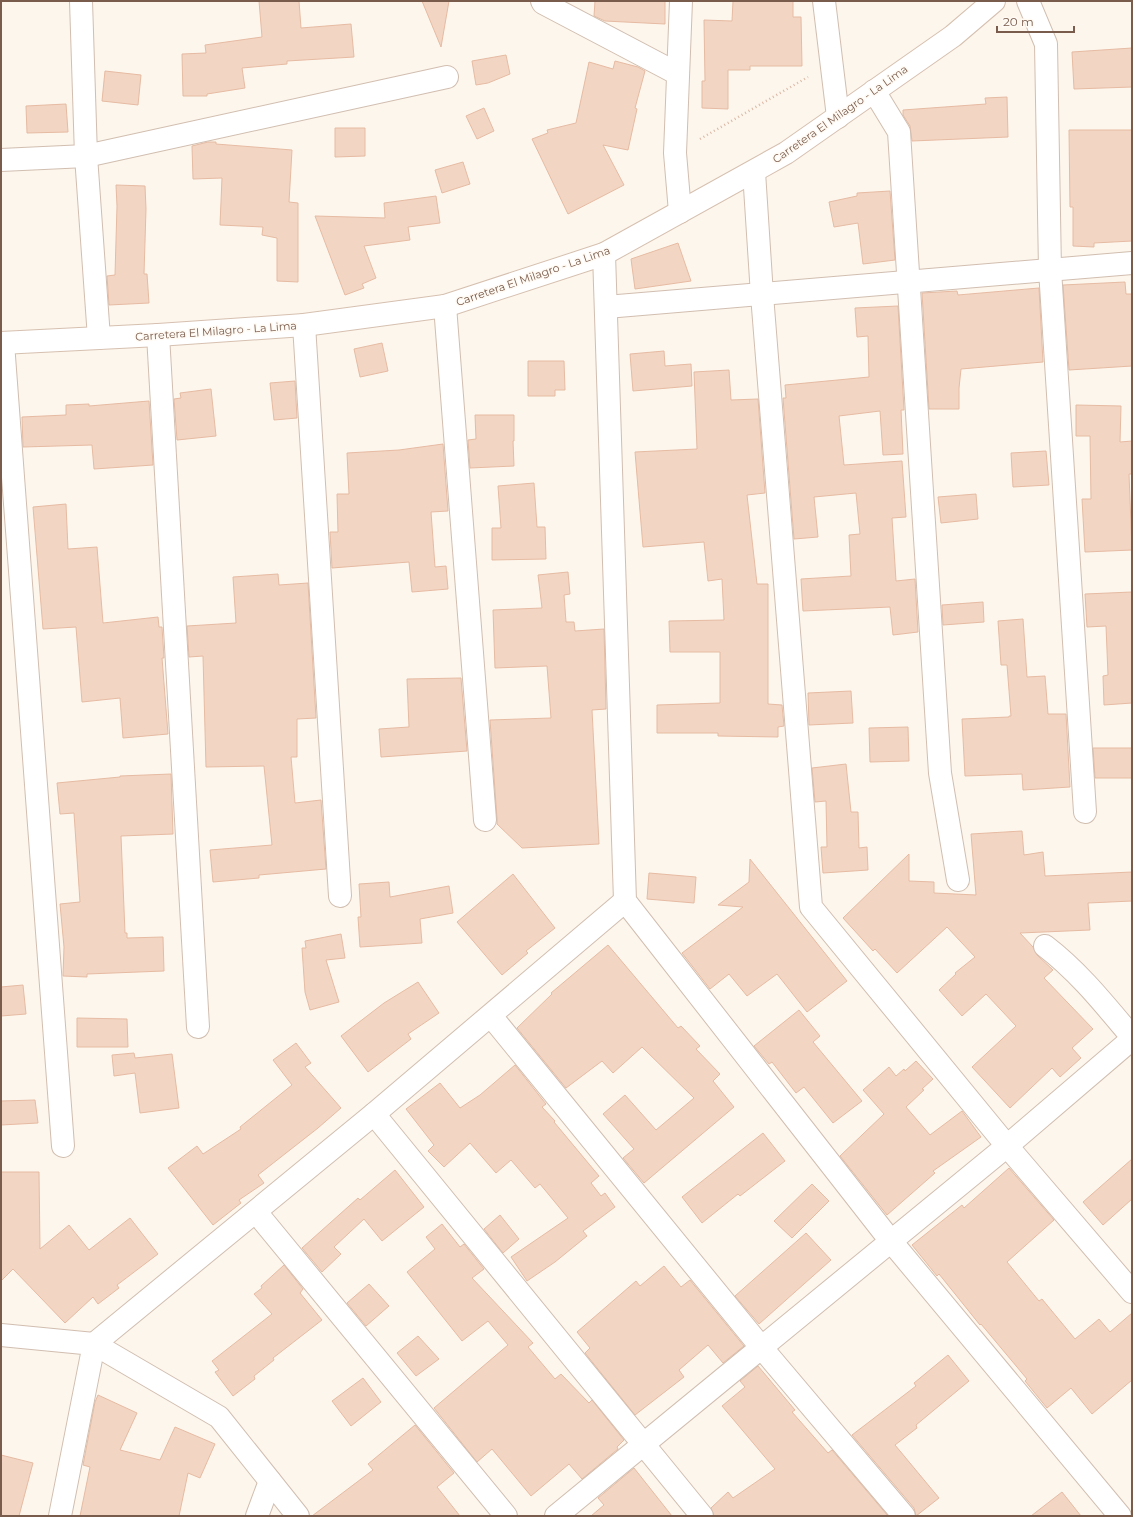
<svg xmlns="http://www.w3.org/2000/svg" width="1133" height="1517" font-family="Montserrat,sans-serif">
  <rect width="100%" height="100%" fill="#fdf6ec"/>
  <g fill="#f3d5c3" stroke="#e6bba3">
    <polygon points="259,1 299,1 301,28 351,24 354,57 287,61 287,64 242,68 245,88 207,94 207,96 183,96 182,54 206,53 205,45 262,37"/>
    <polygon points="422,1 449,1 441,47"/>
    <polygon points="595,1 665,1 665,24 605,21 594,16"/>
    <polygon points="733,1 793,1 793,17 801,17 802,66 750,66 750,70 728,70 728,109 702,108 702,81 705,81 704,20 732,21"/>
    <polygon points="1132,48 1132,87 1074,89 1072,52"/>
    <polygon points="506,55 510,74 488,83 476,85 472,61"/>
    <polygon points="615,61 638,67 645,71 635,108 637,109 628,150 603,145 624,185 568,214 532,139 548,133 547,130 576,123 589,62 613,69"/>
    <polygon points="105,71 141,75 138,105 102,101"/>
    <polygon points="1007,97 1008,137 912,141 910,126 903,115 903,110 986,104 985,98"/>
    <polygon points="66,104 68,132 27,133 26,106"/>
    <polygon points="484,108 494,131 477,139 466,116"/>
    <polygon points="335,128 365,128 365,156 335,157"/>
    <polygon points="1069,130 1132,130 1132,241 1094,243 1094,247 1073,246 1073,207 1070,207"/>
    <polygon points="208,142 216,142 216,144 292,150 289,202 298,203 298,282 277,281 277,238 262,235 263,227 220,225 222,178 193,179 192,146"/>
    <polygon points="463,162 470,184 442,193 435,170"/>
    <polygon points="116,185 145,186 146,209 144,274 147,274 149,303 109,305 107,276 115,275 117,206"/>
    <polygon points="890,191 895,260 863,264 858,223 834,227 829,202 857,196 857,193"/>
    <polygon points="436,196 440,223 408,227 410,240 364,246 376,278 362,284 364,288 345,295 315,216 385,218 384,203"/>
    <polygon points="678,243 691,281 635,289 631,259"/>
    <polygon points="1125,282 1126,294 1132,294 1132,366 1069,370 1063,285"/>
    <polygon points="1039,288 1043,362 961,369 959,388 959,409 929,409 922,293 957,291 958,295"/>
    <polygon points="898,306 904,410 901,410 903,454 883,455 880,411 839,416 844,465 902,461 906,517 892,518 896,581 915,579 918,632 893,635 890,607 803,611 801,579 851,576 849,535 860,534 856,493 814,497 818,537 794,539 783,398 786,398 785,385 869,377 868,336 857,337 855,308"/>
    <polygon points="382,343 388,371 360,377 354,349"/>
    <polygon points="664,351 665,366 691,364 692,386 633,391 630,354"/>
    <polygon points="528,361 564,361 565,390 555,390 555,396 528,396"/>
    <polygon points="729,370 731,400 758,399 765,493 747,495 757,584 768,584 768,704 782,705 784,726 778,727 778,737 718,736 718,733 657,733 657,705 720,703 720,652 670,652 669,621 724,620 722,579 708,581 704,542 643,547 635,452 697,449 694,372"/>
    <polygon points="295,381 297,418 274,420 270,383"/>
    <polygon points="211,389 216,436 177,440 174,399 181,398 180,393"/>
    <polygon points="149,401 153,465 94,469 92,445 23,447 22,417 66,415 66,405 89,404 89,406"/>
    <polygon points="1076,405 1121,406 1120,442 1132,441 1132,474 1129,474 1132,550 1085,552 1082,499 1091,499 1090,436 1076,436"/>
    <polygon points="475,415 514,415 514,441 513,441 514,466 470,468 468,440 476,439"/>
    <polygon points="443,444 448,511 431,512 435,567 446,566 448,589 412,592 409,562 332,568 330,532 338,532 337,494 349,494 347,453 399,450"/>
    <polygon points="1046,451 1049,485 1013,487 1011,453"/>
    <polygon points="534,483 537,527 545,527 546,559 492,560 492,528 501,528 498,486"/>
    <polygon points="976,494 978,519 941,523 938,497"/>
    <polygon points="66,504 68,549 97,547 103,623 158,617 159,627 162,627 164,658 162,658 168,734 123,738 120,698 82,702 76,627 43,629 33,507"/>
    <polygon points="568,572 570,594 564,595 566,622 574,622 575,631 604,629 606,709 592,710 599,844 522,848 497,824 497,819 490,720 551,718 547,666 495,668 493,610 542,608 538,575"/>
    <polygon points="278,574 279,585 308,583 316,718 297,719 297,757 291,757 295,803 321,800 326,869 259,875 259,878 213,882 210,850 272,845 264,766 206,767 203,656 189,657 187,626 236,623 233,577"/>
    <polygon points="1132,592 1132,703 1104,705 1103,676 1108,675 1106,626 1087,627 1085,594"/>
    <polygon points="983,602 984,622 943,625 942,605"/>
    <polygon points="1023,619 1027,677 1045,676 1048,714 1066,714 1070,787 1023,790 1022,774 965,776 962,719 1009,717 1009,716 1011,716 1007,665 1001,665 998,621"/>
    <polygon points="461,678 467,751 381,757 379,729 409,727 407,679"/>
    <polygon points="851,691 853,723 809,725 808,693"/>
    <polygon points="908,727 909,761 870,762 869,728"/>
    <polygon points="1093,748 1132,748 1132,778 1095,778"/>
    <polygon points="846,764 851,812 858,812 859,848 867,847 868,870 823,873 821,847 827,847 826,801 815,802 812,768"/>
    <polygon points="171,774 173,834 121,836 125,933 127,933 127,938 163,937 164,971 87,974 87,977 63,976 64,947 60,904 80,902 74,813 60,814 57,783 120,777 120,776"/>
    <polygon points="1022,831 1024,855 1043,852 1045,876 1132,872 1132,901 1088,903 1090,930 1020,933 1033,947 1037,955 1053,970 1044,978 1093,1029 1072,1048 1081,1058 1060,1077 1052,1068 1010,1108 972,1067 1016,1026 986,994 962,1016 939,990 956,974 955,973 975,957 947,927 897,973 875,949 873,951 843,918 909,854 909,881 934,882 934,893 976,895 971,834"/>
    <polygon points="750,859 847,981 807,1012 777,974 747,996 729,974 710,989 682,953 743,907 718,905 749,882"/>
    <polygon points="649,873 696,877 694,903 647,899"/>
    <polygon points="513,874 555,928 526,951 528,953 502,975 457,922"/>
    <polygon points="389,882 390,897 449,886 453,913 420,919 422,943 360,947 358,917 361,917 359,884"/>
    <polygon points="341,934 345,958 326,960 339,1002 310,1010 305,992 302,948 306,948 305,941"/>
    <polygon points="608,945 678,1028 681,1026 700,1046 696,1049 720,1074 713,1081 734,1107 644,1183 623,1158 634,1149 603,1114 625,1095 656,1130 694,1098 642,1047 613,1073 602,1061 566,1088 517,1028 552,994 551,993"/>
    <polygon points="418,982 439,1013 408,1034 411,1039 368,1072 341,1036 384,1003"/>
    <polygon points="23,985 26,1014 1,1016 1,987"/>
    <polygon points="799,1010 820,1036 813,1042 862,1101 833,1123 804,1087 796,1093 772,1062 769,1064 754,1046"/>
    <polygon points="77,1018 127,1019 128,1047 77,1047"/>
    <polygon points="296,1043 311,1063 305,1067 341,1108 318,1128 258,1175 264,1183 239,1200 241,1203 213,1225 168,1168 197,1146 203,1154 241,1129 240,1127 292,1085 273,1060"/>
    <polygon points="134,1053 135,1058 172,1054 179,1108 140,1113 135,1073 114,1076 112,1055"/>
    <polygon points="916,1061 933,1079 922,1089 924,1090 906,1107 930,1135 962,1111 981,1137 933,1171 935,1173 887,1215 840,1156 884,1114 863,1090 889,1067 896,1076 904,1069 905,1071"/>
    <polygon points="515,1065 546,1104 542,1107 555,1121 554,1122 599,1176 591,1183 601,1196 605,1193 615,1207 583,1231 587,1236 555,1262 527,1281 511,1257 568,1218 540,1184 535,1188 511,1160 496,1173 470,1143 444,1167 428,1151 434,1145 406,1109 440,1083 460,1108 480,1095"/>
    <polygon points="35,1100 38,1123 1,1125 1,1101"/>
    <polygon points="763,1133 785,1161 740,1196 738,1194 702,1223 682,1197"/>
    <polygon points="1132,1159 1132,1199 1103,1225 1083,1202"/>
    <polygon points="1009,1168 1054,1220 1007,1262 1039,1301 1042,1299 1075,1339 1099,1319 1110,1332 1132,1313 1132,1380 1092,1414 1071,1388 1047,1408 1025,1381 1027,1379 981,1324 980,1325 939,1274 937,1276 912,1245 962,1205 964,1208"/>
    <polygon points="395,1170 424,1207 382,1241 364,1219 334,1247 341,1254 322,1272 302,1248 358,1198 360,1200"/>
    <polygon points="1,1172 39,1172 40,1249 69,1225 89,1250 130,1218 158,1254 117,1285 119,1288 98,1304 93,1297 65,1323 13,1269 1,1281"/>
    <polygon points="812,1184 829,1201 792,1238 774,1221"/>
    <polygon points="500,1215 519,1239 503,1253 484,1229"/>
    <polygon points="442,1224 460,1247 464,1244 484,1269 472,1278 533,1343 528,1347 555,1379 561,1374 589,1403 592,1400 624,1440 617,1447 618,1449 582,1479 569,1464 531,1496 492,1449 477,1462 434,1408 508,1345 488,1321 462,1341 407,1272 435,1249 426,1237"/>
    <polygon points="806,1233 831,1260 759,1324 735,1296"/>
    <polygon points="284,1265 303,1289 300,1293 322,1320 273,1358 274,1360 254,1376 255,1379 233,1396 215,1372 219,1370 212,1361 272,1314 254,1294 262,1288 261,1286"/>
    <polygon points="664,1266 681,1287 690,1280 744,1346 723,1363 708,1345 679,1370 684,1377 635,1415 585,1353 590,1348 577,1332 636,1281 640,1286"/>
    <polygon points="369,1284 389,1306 366,1326 347,1303"/>
    <polygon points="418,1336 439,1359 416,1376 397,1353"/>
    <polygon points="948,1355 969,1381 916,1425 917,1428 895,1445 939,1498 916,1516 914,1508 852,1435 916,1386 914,1383"/>
    <polygon points="758,1366 795,1410 792,1412 828,1453 832,1450 888,1516 714,1516 711,1508 728,1492 733,1498 775,1469 722,1406 745,1387 740,1381"/>
    <polygon points="363,1378 381,1402 351,1426 332,1401"/>
    <polygon points="98,1395 137,1413 120,1450 160,1460 175,1427 215,1444 200,1478 188,1473 179,1516 80,1516 90,1467 83,1465 95,1402"/>
    <polygon points="415,1425 454,1473 437,1487 460,1516 312,1516 373,1470 368,1464"/>
    <polygon points="1,1455 33,1463 19,1516 1,1516"/>
    <polygon points="634,1468 672,1516 591,1516 604,1505 598,1498"/>
    <polygon points="1062,1492 1081,1516 1031,1516"/>
  </g>
  <g fill="none" stroke-linecap="round" stroke-linejoin="round">
    <defs>
      <g id="minor">
        <polyline points="81,1 86,156 99,338"/>
        <polyline points="542,1 543,3 678,74"/>
        <polyline points="824,1 838,117"/>
        <polyline points="1028,1 1046,44 1050,270 1085,812"/>
        <polyline points="874,91 899,132 940,773 958,880"/>
        <polyline points="1,160 86,156 447,77"/>
        <polyline points="754,172 762,295 811,907 1007,1146 1132,1292"/>
        <polyline points="680,212 675,153 681,1"/>
        <polyline points="604,254 625,901 890,1240 1120,1516"/>
        <polyline points="445,306 485,820"/>
        <polyline points="606,307 1132,263"/>
        <polyline points="304,325 340,896"/>
        <polyline points="158,335 198,1027"/>
        <polyline points="3,343 63,1146"/>
        <path d="M 1045,946 C 1079,972 1105,1005 1132,1037"/>
        <polyline points="491,1016 761,1347 904,1516"/>
        <polyline points="374,1114 702,1516"/>
        <polyline points="256,1212 506,1516"/>
        <polyline points="1,1335 94,1344 219,1417 298,1516"/>
        <polyline points="60,1516 94,1344 374,1114 625,901"/>
        <polyline points="257,1516 270,1481"/>
        <polyline points="556,1516 1007,1146 1132,1039"/>
      </g>
      <polyline id="secondary" points="1,343 158,335 304,325 445,306 604,254 786,153 953,36 994,1"/>
    </defs>
    <use href="#minor" stroke="#d1beb0" stroke-width="24"/>
    <use href="#secondary" stroke="#d6c0b0" stroke-width="24"/>
    <polyline stroke="#d9b8a5" stroke-width="2.5" stroke-dasharray="1 3" stroke-linecap="butt" points="700,139 808,77"/>
    <use href="#minor" stroke="#fff" stroke-width="22"/>
    <use href="#secondary" stroke="#fff" stroke-width="22"/>
  </g>
  <g text-anchor="middle" stroke-width="3" stroke-linejoin="round" paint-order="stroke">
    <g font-size="11" fill="#7a5c4d" stroke="#fffaf3">
      <text transform="translate(840 114) rotate(-35)" y="4">Carretera El Milagro - La Lima</text>
      <text transform="translate(533 276) rotate(-19)" y="4">Carretera El Milagro - La Lima</text>
      <text transform="translate(216 331) rotate(-4)" y="4">Carretera El Milagro - La Lima</text>
    </g>
  </g>
  <rect width="1133" height="1517" fill="none" stroke="#7a5c4d" stroke-width="4"/>
  <path d="M997 26v6h77v-6" fill="none" stroke="#7a5c4d" stroke-width="2"/>
  <text x="1003" y="26" font-size="12" fill="#7a5c4d" stroke="#fffaf3" stroke-width="3" paint-order="stroke">20 m</text>
</svg>
